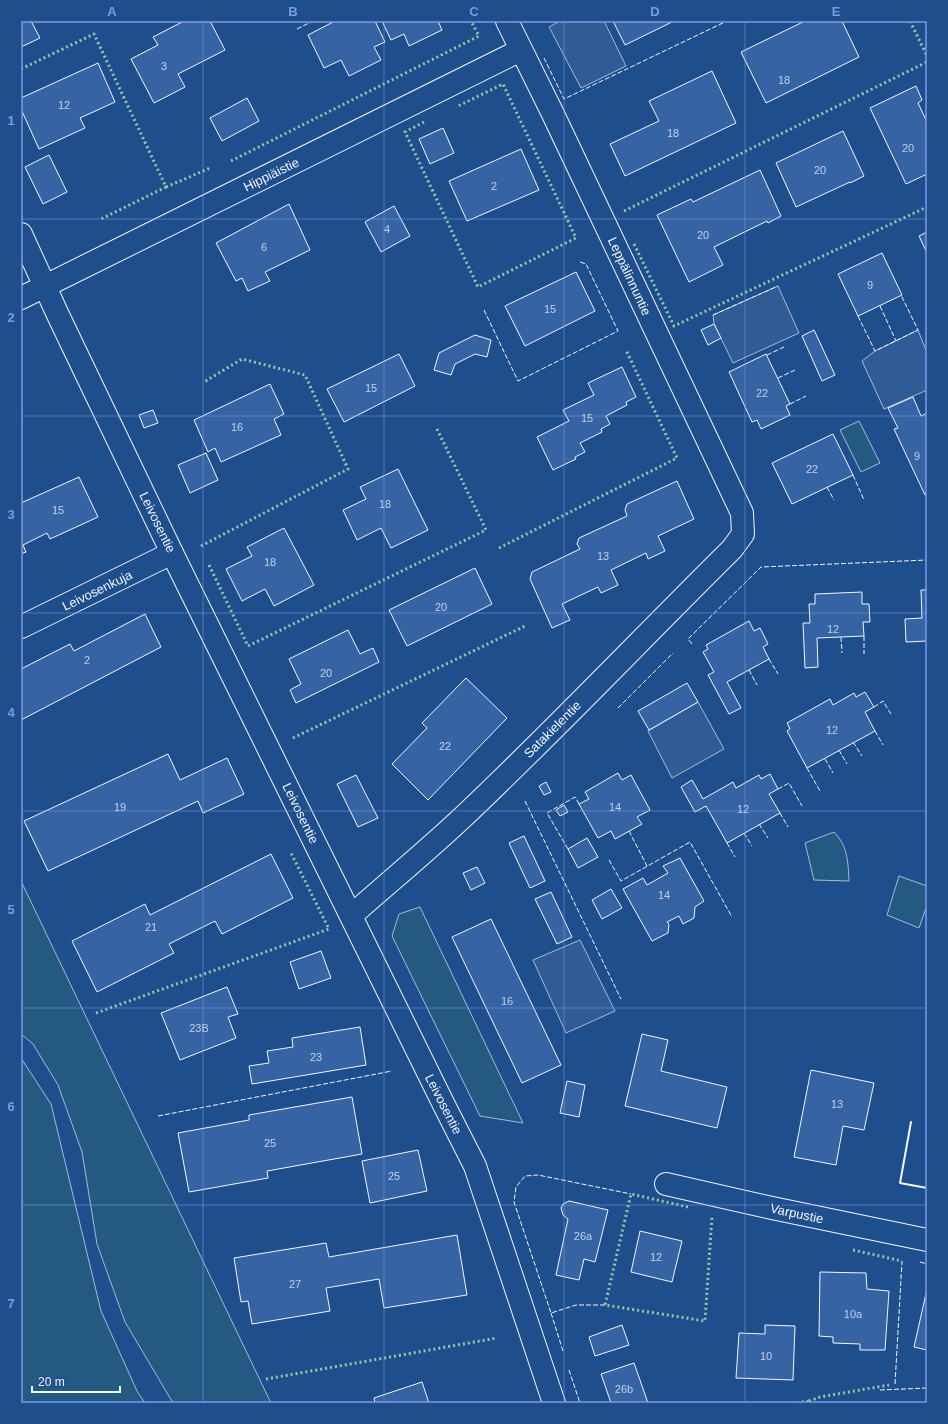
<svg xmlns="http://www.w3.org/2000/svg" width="948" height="1424" font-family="Helvetica,sans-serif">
  <rect width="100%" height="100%" fill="#1f4e8c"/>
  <g fill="#245a82" stroke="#a8bbd7">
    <polygon points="859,421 880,463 861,472 840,430"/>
    <path d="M 834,832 C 848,846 848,862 849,881 L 814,880 L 805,843 Z"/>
    <polygon points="899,876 927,886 927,905 919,928 887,915"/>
    <polygon points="21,881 270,1401 272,1403 173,1403 125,1322 97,1244 82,1152 58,1085 33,1044 21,1034"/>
    <polygon points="420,907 523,1123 480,1116 392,936 399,914"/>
    <polygon points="21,1058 51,1104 101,1311 137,1391 145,1403 21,1403"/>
  </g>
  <g fill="#305b95" stroke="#a8bbd7">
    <polygon points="560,21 604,21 626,66 581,88 549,27"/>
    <polygon points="778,286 799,333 733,363 714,324 713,315"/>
    <polygon points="918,330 927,353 927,390 884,409 862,361 875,351"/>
    <polygon points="698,702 724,749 672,778 648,731"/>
    <polygon points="580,940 615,1011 566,1033 533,960"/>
  </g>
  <g fill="#3563a3" stroke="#f2f6ff">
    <polygon points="21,21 31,21 40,38 21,47"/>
    <polygon points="184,21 210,21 225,50 178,74 185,87 154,103 131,59 158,45 153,37"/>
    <polygon points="335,21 375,21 385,42 374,47 381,60 349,76 341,60 324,68 308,35"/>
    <polygon points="382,21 438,21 442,30 409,46 404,34 391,40"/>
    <polygon points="613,21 674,21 625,45"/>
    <polygon points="805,21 842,21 859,57 766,103 741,52"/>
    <polygon points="98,63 115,102 80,118 85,128 39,149 21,109 21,98"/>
    <polygon points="712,71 736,123 625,176 610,144 659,121 649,101"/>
    <polygon points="916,86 922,100 918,103 927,122 927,174 906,184 870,108"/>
    <polygon points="247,98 259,121 222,141 210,118"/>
    <polygon points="443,128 454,153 430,164 419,139"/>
    <polygon points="843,131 864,176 850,183 850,182 796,207 776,163"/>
    <polygon points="521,149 539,190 467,221 449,181"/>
    <polygon points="49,155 67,192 43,204 25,167"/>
    <polygon points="760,170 781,216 768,223 767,221 714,247 723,265 689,282 657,215 691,199 693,202"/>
    <polygon points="289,204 310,250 265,272 270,281 248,291 242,278 236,281 216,243"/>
    <polygon points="394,206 410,236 381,252 365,222"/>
    <polygon points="927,232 927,253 919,236"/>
    <polygon points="882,253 902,295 858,316 838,274"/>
    <polygon points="576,272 595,311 525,346 505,306"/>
    <polygon points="714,324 721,338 708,345 701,330"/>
    <polygon points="814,330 835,375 822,381 802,336"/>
    <polygon points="475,335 491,340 487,357 475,354 455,364 451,375 434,370 439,353"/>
    <polygon points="399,354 415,386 344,422 327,389"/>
    <polygon points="766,354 790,404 786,406 790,415 761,429 757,420 752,422 729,372"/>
    <polygon points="622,367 636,397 626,402 627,405 606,416 610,424 601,429 602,432 580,443 585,452 575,457 576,459 553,470 537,437 569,421 563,410 594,395 588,383"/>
    <polygon points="270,384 284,414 274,419 281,435 221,462 215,448 208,452 194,420"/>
    <polygon points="913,397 921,416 927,413 927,494 925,495 894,429 898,428 888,408"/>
    <polygon points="153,410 158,423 144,428 139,415"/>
    <polygon points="833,434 853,475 792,504 772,463"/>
    <polygon points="206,453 218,480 190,493 178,465"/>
    <polygon points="398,469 428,530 391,548 381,528 357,540 343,510 366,499 360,487"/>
    <polygon points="79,477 98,517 50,539 47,533 23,545 26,552 21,554 21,503"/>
    <polygon points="677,481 694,519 658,536 665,551 648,559 646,553 611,570 618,585 601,593 598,587 562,604 570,620 552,628 530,579 532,572 580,549 577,544 579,538 627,516 625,510 627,504"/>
    <polygon points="284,528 314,585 274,606 265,589 242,601 226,569 252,556 247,547"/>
    <polygon points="475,568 492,604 407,646 389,610"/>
    <polygon points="921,590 927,590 927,641 906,642 905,619 922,618"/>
    <polygon points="862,592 862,604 869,604 870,622 863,622 864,636 817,638 818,667 805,668 803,623 810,623 809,604 815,604 815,594"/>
    <polygon points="145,614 161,647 21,720 21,669 70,644 74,651"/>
    <polygon points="749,621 754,631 760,628 768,644 763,647 769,659 727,682 741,708 729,714 708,675 714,672 703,652 708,649 706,645"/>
    <polygon points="348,630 360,654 373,648 379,662 296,703 290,690 301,684 289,659"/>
    <polygon points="466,678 507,718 428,800 392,764 427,728 422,723"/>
    <polygon points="687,683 698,702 649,730 638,711"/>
    <polygon points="865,692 874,707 865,712 875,731 807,768 787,731 790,729 787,723 830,699 833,705 854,693 856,697"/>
    <polygon points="168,754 180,780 227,758 244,794 203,813 198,801 48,871 24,821"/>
    <polygon points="618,773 622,780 631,775 650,810 637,817 642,824 615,839 611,831 598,838 579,804 589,799 585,792"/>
    <polygon points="770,774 778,789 769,794 780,813 727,843 706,806 695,812 681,787 692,780 703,799 733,782 736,788 759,775 761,779"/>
    <polygon points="356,775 378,818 358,827 337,784"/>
    <polygon points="546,782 551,792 544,795 539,786"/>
    <polygon points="564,805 568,812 560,816 556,810"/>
    <polygon points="524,836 545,881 530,888 509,843"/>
    <polygon points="587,838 598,857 578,868 568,849"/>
    <polygon points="271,854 293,898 222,934 215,921 169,944 174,953 97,992 72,941 145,904 150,915"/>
    <polygon points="680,858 704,901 695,907 694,918 683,924 679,916 667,922 669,924 668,933 652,941 623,889 643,878 647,885 668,873 663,866"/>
    <polygon points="477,867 485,883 471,890 463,873"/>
    <polygon points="611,889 622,908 602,919 592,900"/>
    <polygon points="551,892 572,937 557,944 535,899"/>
    <polygon points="491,919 561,1065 522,1083 452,937"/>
    <polygon points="321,951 331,978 299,989 290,962"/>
    <polygon points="227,987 238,1014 228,1017 236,1038 180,1060 161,1013"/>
    <polygon points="360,1027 366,1065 252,1084 249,1066 269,1063 267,1051 293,1047 292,1038"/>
    <polygon points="642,1034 668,1040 661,1071 727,1087 717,1128 625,1106"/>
    <polygon points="811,1070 874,1083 864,1130 843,1126 836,1165 794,1157"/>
    <polygon points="567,1081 585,1085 579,1117 560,1113"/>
    <polygon points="352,1097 362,1154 267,1171 268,1178 189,1192 178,1133 249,1120 249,1115"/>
    <polygon points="418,1150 427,1191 370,1203 362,1161"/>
    <polygon points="569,1201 608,1210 595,1262 584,1259 579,1280 556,1275 568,1219 563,1215 561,1208 563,1204"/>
    <polygon points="640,1231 682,1241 672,1282 631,1272"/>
    <polygon points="457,1235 467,1295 384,1308 379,1279 326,1288 330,1311 252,1324 248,1301 241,1302 234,1258 326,1243 329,1257"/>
    <polygon points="820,1272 866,1273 867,1289 889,1291 885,1350 860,1350 860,1344 833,1343 833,1337 819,1336"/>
    <polygon points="927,1289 927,1350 914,1347"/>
    <polygon points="622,1325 629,1345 595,1356 589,1337"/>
    <polygon points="765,1325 795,1326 793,1380 736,1378 739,1333 765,1334"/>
    <polygon points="634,1363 648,1403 611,1403 601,1374"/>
    <polygon points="422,1382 429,1403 375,1403 374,1398"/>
  </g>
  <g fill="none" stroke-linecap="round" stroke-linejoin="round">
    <defs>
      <g id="minor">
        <polyline points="21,234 58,315 172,553 444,1105 475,1166 554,1403"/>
        <polyline points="21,298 521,50"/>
        <polyline points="21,627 172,553"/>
        <path d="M 352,915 C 389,882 427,851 463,817 C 555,730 642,638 732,549 L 743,534 L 742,513 L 553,114 L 507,21"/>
        <polyline points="666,1184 772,1208 927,1240"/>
      </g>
    </defs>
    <use href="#minor" stroke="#f2f6ff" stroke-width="24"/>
    <use href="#minor" stroke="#1f4e8c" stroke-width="22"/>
    <g stroke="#97c8a6" stroke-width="3" stroke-dasharray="2 3" stroke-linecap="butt">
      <polyline points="910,21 927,56"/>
      <polyline points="21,69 94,34 166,187 101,219"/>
      <polyline points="424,122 405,132 478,287 576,238 503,84 456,107"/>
      <polyline points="231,161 479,36 471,21"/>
      <polyline points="166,187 210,168"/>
      <polyline points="624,211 927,62"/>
      <polyline points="634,244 674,326 927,207"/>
      <polyline points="201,546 348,469 305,375 242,359 204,382"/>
      <polyline points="499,548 677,458 626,350"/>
      <polyline points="209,565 248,646 486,530 437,429"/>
      <polyline points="293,738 527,625"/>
      <polyline points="96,1013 329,929 291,853"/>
      <polyline points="688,1207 631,1194 605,1305 705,1321 712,1216"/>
      <polyline points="853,1250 902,1261"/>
      <polyline points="266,1379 497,1338"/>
      <polyline points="809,1401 820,1397 889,1385"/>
      <polyline points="797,1403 809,1401 810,1403"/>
    </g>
    <g stroke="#f2f6ff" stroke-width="1" stroke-dasharray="5 2" stroke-linecap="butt">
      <polyline points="297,29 313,21"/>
      <polyline points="544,58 564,99 727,21"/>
      <polyline points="880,306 896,341"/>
      <polyline points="484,310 518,381 618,331 586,264 580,262"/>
      <polyline points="713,315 778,286"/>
      <polyline points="858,316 875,351 918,330 901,295"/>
      <polyline points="767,355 784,347"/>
      <polyline points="778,378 795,370"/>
      <polyline points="790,404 806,396"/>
      <polyline points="853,475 864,500"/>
      <polyline points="827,487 834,500"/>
      <polyline points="864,636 864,654"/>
      <polyline points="841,637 842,653"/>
      <polyline points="692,644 688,639 761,567 927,560"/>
      <polyline points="769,659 778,674"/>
      <polyline points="749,670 757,685"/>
      <polyline points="874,707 883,701 891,714"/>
      <polyline points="618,708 673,653"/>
      <polyline points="875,731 883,745"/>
      <polyline points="853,742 862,756"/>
      <polyline points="839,750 847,764"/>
      <polyline points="825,759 833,773"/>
      <polyline points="807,768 820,791"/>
      <polyline points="778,789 789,783 802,806"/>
      <polyline points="525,801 621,999"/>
      <polyline points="780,813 788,827"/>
      <polyline points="759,824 768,838"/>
      <polyline points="629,831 647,866"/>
      <polyline points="744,833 752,846"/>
      <polyline points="727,843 735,857"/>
      <polyline points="568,849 547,813 575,797 579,804"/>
      <polyline points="609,860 621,881 690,842 732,917"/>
      <polyline points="158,1116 392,1071"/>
      <polyline points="920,1262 927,1264"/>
      <polyline points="605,1305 576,1305 551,1313 514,1202 516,1187 525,1176 538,1175 631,1194"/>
      <polyline points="551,1313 563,1351"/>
      <polyline points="569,1370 580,1403"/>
      <polyline points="895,1384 902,1261"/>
      <polyline points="880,1390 927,1388"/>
    </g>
    <polyline stroke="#f2f6ff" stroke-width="2" points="911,1122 900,1183 927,1188"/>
  </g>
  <path fill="none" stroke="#7d9aea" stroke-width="1" stroke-opacity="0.55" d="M 203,21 L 203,1403M 384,21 L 384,1403M 564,21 L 564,1403M 745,21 L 745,1403M 21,219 L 927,219M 21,416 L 927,416M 21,613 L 927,613M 21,811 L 927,811M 21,1008 L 927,1008M 21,1205 L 927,1205"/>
  <g text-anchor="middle" stroke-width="3" stroke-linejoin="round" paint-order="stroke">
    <g font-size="11" fill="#c3d1e8">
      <text x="164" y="70">3</text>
      <text x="784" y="84">18</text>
      <text x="64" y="109">12</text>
      <text x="673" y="137">18</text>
      <text x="908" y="152">20</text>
      <text x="820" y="174">20</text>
      <text x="494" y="190">2</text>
      <text x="387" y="233">4</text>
      <text x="703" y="239">20</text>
      <text x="264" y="251">6</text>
      <text x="870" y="289">9</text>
      <text x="550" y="313">15</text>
      <text x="371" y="392">15</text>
      <text x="762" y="397">22</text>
      <text x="587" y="422">15</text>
      <text x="237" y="431">16</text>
      <text x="917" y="460">9</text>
      <text x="812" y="473">22</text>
      <text x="385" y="508">18</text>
      <text x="58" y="514">15</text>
      <text x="603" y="560">13</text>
      <text x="270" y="566">18</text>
      <text x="441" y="611">20</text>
      <text x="833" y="633">12</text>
      <text x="87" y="664">2</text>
      <text x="326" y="677">20</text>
      <text x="832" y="734">12</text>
      <text x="445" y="750">22</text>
      <text x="120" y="811">19</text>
      <text x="615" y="811">14</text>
      <text x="743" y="813">12</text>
      <text x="664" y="899">14</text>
      <text x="151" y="931">21</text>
      <text x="507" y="1005">16</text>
      <text x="199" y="1032">23B</text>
      <text x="316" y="1061">23</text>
      <text x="837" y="1108">13</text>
      <text x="270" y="1147">25</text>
      <text x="394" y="1180">25</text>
      <text x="583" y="1240">26a</text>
      <text x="656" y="1261">12</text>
      <text x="295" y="1288">27</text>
      <text x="853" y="1318">10a</text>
      <text x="766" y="1360">10</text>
      <text x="624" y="1393">26b</text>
    </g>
    <g font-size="13" fill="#f2f6ff" stroke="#1f4e8c">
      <text transform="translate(271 174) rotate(-26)" y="5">Hippiäistie</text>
      <text transform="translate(630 276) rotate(65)" y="5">Leppälinnuntie</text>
      <text transform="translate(158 522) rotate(64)" y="5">Leivosentie</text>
      <text transform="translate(97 590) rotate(-26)" y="5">Leivosenkuja</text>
      <text transform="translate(552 729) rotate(-45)" y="5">Satakielentie</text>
      <text transform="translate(301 813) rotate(64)" y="5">Leivosentie</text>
      <text transform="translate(444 1104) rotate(63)" y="5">Leivosentie</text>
      <text transform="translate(797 1213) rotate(12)" y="5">Varpustie</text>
    </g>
  </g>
  <rect width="948" height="1424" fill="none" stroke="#1f4e8c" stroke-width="44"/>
  <path d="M32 1386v6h88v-6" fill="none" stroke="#f2f6ff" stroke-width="2"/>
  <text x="38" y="1386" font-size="12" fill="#f2f6ff" stroke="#1f4e8c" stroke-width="3" paint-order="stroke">20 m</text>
  <rect x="22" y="22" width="904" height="1380" fill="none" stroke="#7d9aea" stroke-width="1.5"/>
  <g font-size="13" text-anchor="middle" font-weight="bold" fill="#7d9aea">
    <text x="112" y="16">A</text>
    <text x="293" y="16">B</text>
    <text x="474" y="16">C</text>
    <text x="655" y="16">D</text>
    <text x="836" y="16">E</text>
    <text x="11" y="125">1</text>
    <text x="11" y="322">2</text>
    <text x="11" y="519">3</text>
    <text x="11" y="717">4</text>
    <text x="11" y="914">5</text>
    <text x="11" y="1111">6</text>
    <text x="11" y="1308">7</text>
  </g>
</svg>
